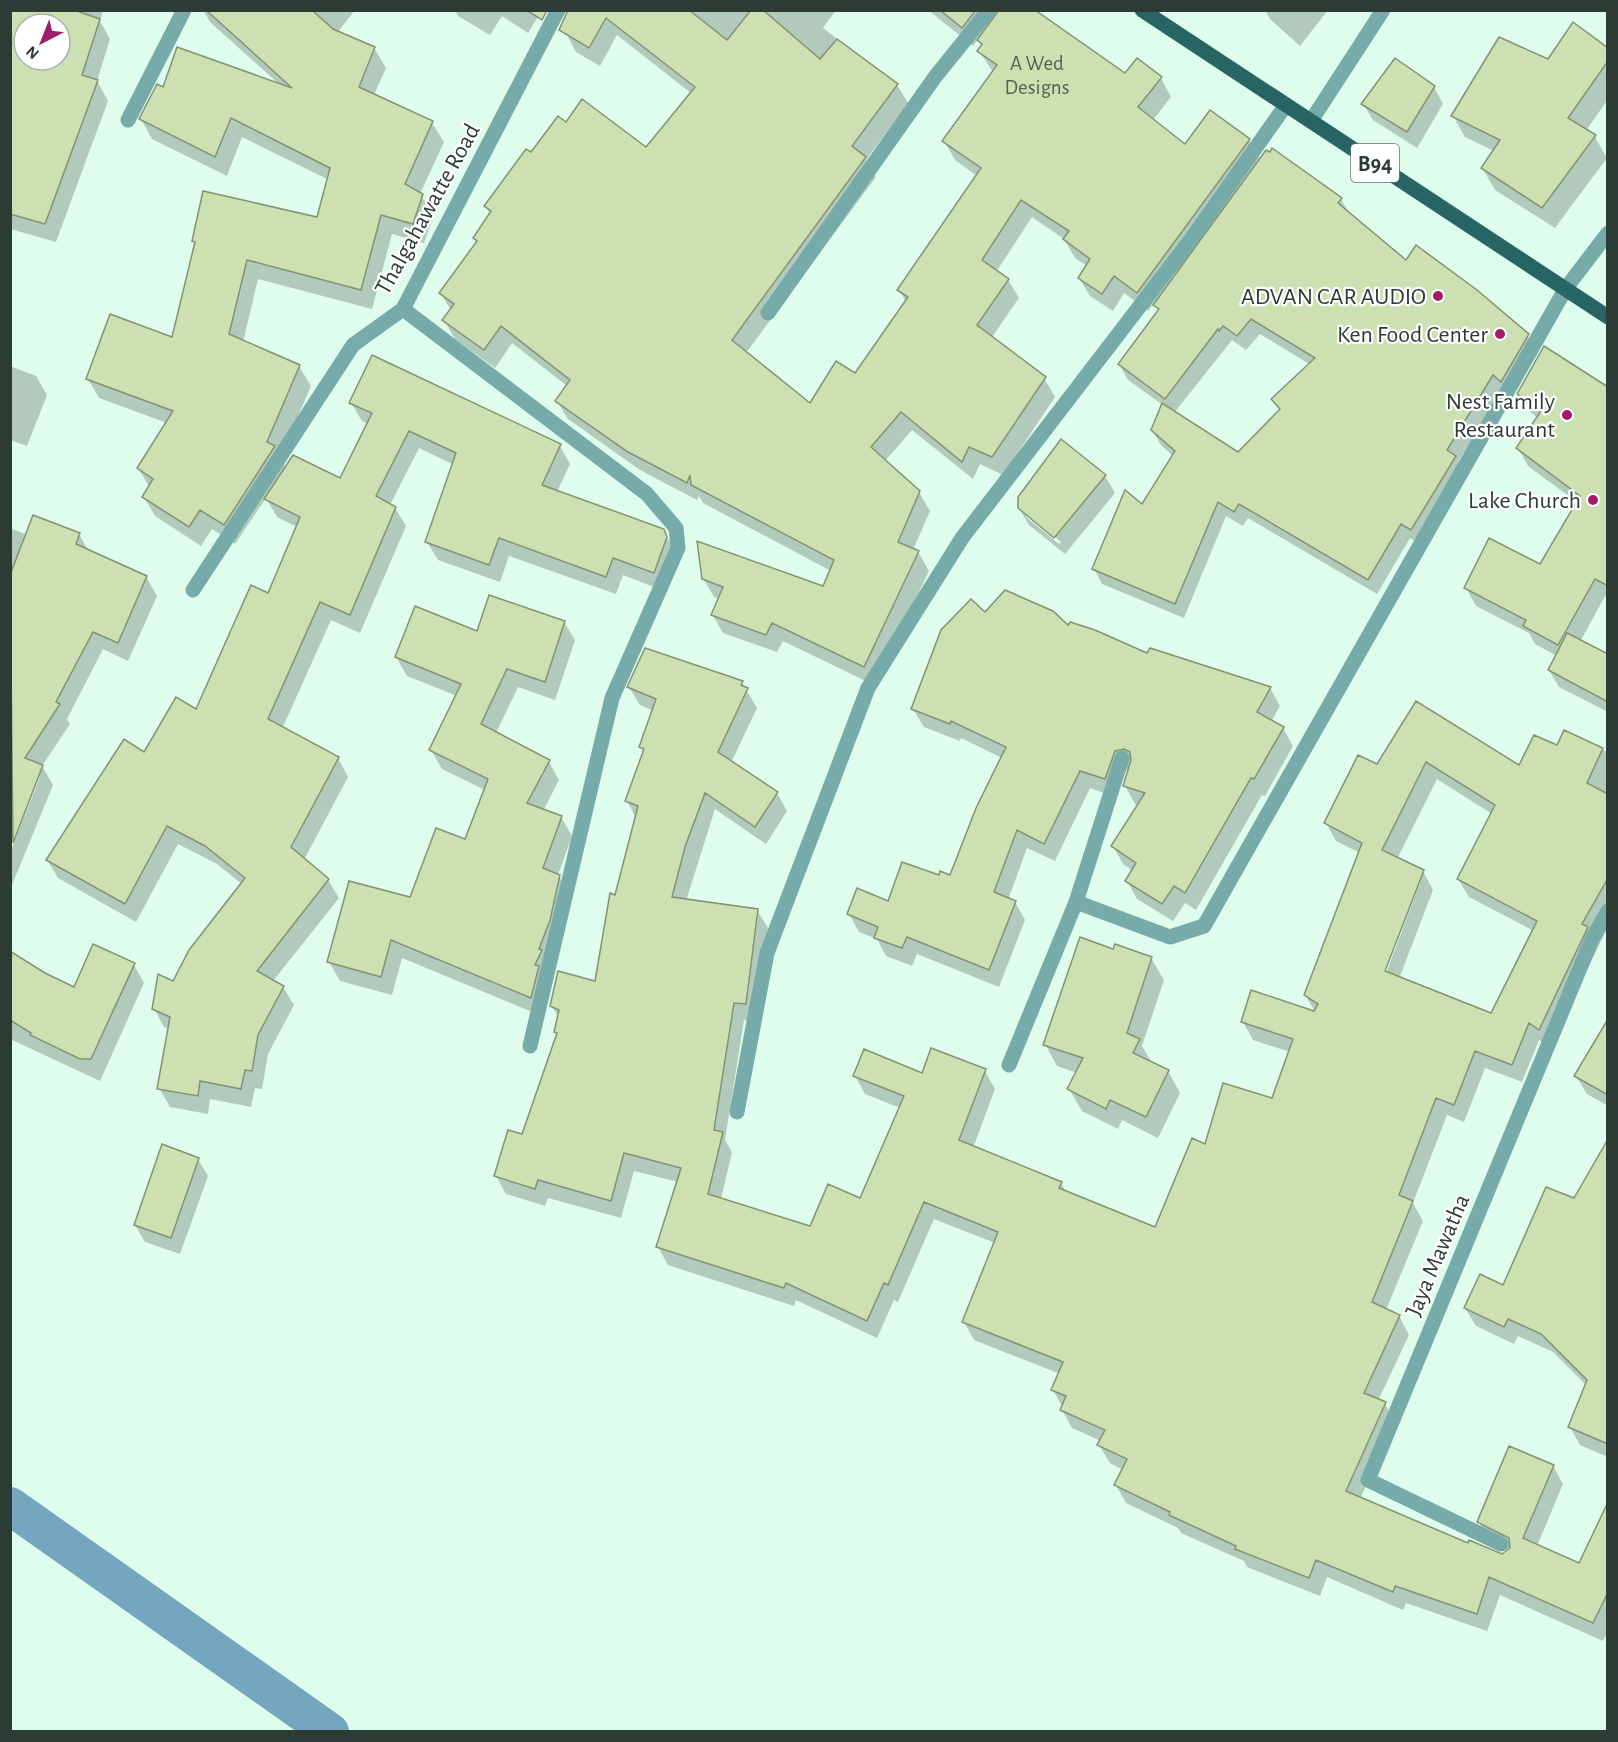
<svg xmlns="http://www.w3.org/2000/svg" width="1618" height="1742" font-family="'Alegreya Sans',sans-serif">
  <rect width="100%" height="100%" fill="#dffdec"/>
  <g fill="#0003" fill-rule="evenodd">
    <path d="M 10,10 L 103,10 L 100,21 L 110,39 L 97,81 L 108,101 L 56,242 L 10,229 ZM 24,24 L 60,24 L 60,60 L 24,60 Z"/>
    <polygon points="203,10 355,10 337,33 374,48 386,68 374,95 432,123 444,142 420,194 434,215 424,243 392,234 372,309 258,279 243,342 299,366 311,386 280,458 286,468 341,480 368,424 362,421 351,403 560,446 570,464 557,492 663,530 674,549 664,591 623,575 616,594 509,556 500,582 438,560 427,542 454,465 419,448 390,505 395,508 406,526 360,633 331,620 282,729 338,758 348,777 304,860 328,880 339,898 273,981 283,987 294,1005 268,1054 262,1089 255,1088 251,1107 210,1099 208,1114 170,1107 159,1088 169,1029 164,1027 154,1008 242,884 217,864 178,844 136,922 58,878 47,860 145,754 197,711 269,595 297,527 277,517 266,498 235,544 212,529 201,546 155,516 144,497 150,488 138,468 167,423 99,398 88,379 174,339 196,244 194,241 318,219 329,180 242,137 227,176 152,139 141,119 164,89 280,85 210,22"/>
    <polygon points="455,10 542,10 528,33 502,16 490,35 458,16"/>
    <path d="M 579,10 L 836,10 L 823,28 L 897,85 L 908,103 L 866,160 L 876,177 L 746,353 L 810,406 L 855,375 L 906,302 L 899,290 L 977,176 L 955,160 L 944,141 L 993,72 L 979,51 L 982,46 L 978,39 L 973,46 L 928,10 L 1032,10 L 1126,75 L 1161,78 L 1171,97 L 1153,120 L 1186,146 L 1249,140 L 1261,160 L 1341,199 L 1350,215 L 1406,262 L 1527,335 L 1536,350 L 1502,390 L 1458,462 L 1464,472 L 1420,544 L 1410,538 L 1377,594 L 1248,518 L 1243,526 L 1226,516 L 1184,618 L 1102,584 L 1094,569 L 1142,506 L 1173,456 L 1161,445 L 1152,430 L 1163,405 L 1128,380 L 1119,364 L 1159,312 L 1154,303 L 1148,311 L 1124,293 L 1113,311 L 1090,296 L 1079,278 L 1087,266 L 1075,258 L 1064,239 L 1032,217 L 996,272 L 1008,280 L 1019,298 L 992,337 L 1044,378 L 1055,397 L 1003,475 L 980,464 L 973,479 L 912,430 L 885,461 L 919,492 L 930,511 L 913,550 L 918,552 L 929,571 L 874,685 L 783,641 L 777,652 L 723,633 L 712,614 L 719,599 L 714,597 L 703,578 L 824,588 L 831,571 L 703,503 L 699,496 L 697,500 L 640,470 L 568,419 L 557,401 L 567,386 L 512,343 L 495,368 L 455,339 L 444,320 L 451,310 L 441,294 L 477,243 L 475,238 L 491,215 L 486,207 L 531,154 L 566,124 L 646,149 L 692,94 L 617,35 L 600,66 L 576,52 L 566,33 ZM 1260,334 L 1311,365 L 1273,400 L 1280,411 L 1238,454 L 1174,413 L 1232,340 L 1246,350 Z"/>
    <polygon points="1265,10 1328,10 1300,46 1270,19"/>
    <polygon points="1608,50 1608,99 1586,131 1595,137 1607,158 1555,228 1495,190 1483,169 1494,151 1465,137 1453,116 1549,61"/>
    <polygon points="1434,87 1443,104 1417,148 1373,120 1363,104"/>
    <polygon points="10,366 36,376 47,395 27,446 10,440"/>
    <polygon points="1608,389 1608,598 1605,596 1580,642 1608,656 1608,712 1559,687 1549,670 1557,656 1535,644 1529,633 1476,606 1466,588 1540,566 1578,503 1528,466 1518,448 1538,418 1530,412 1519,394"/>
    <path d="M 1062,441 L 1105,476 L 1115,493 L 1065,554 L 1029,525 L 1019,508 ZM 1026,513 L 1061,542 L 1059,544 L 1026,517 Z"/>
    <polygon points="10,528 27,535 79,534 89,552 146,577 157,596 128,661 103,649 67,719 70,724 42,766 53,785 10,890 10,853 40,777 37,777 10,845"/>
    <polygon points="985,614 1069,627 1147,655 1270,688 1280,706 1271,722 1283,728 1293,746 1265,796 1262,795 1196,910 1185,903 1173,921 1137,899 1127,881 1133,871 1123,864 1113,846 1139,805 1135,804 1125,786 1130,767 1123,773 1115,797 1090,788 1055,861 1027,848 1008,900 1015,902 1025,920 999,987 917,954 912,966 886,956 877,939 859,932 849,914 889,903 939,877 951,876 1002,758 961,738 960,741 924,727 913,709"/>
    <polygon points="564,622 575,640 555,700 518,687 496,733 549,762 559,780 543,811 561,817 572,836 558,875 570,895 542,1016 402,958 392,995 340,981 329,962 411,899 466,841 485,790 442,769 431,750 457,696 407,676 396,657 478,633"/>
    <path d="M 742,683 L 757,708 L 731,763 L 777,793 L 787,811 L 766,844 L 715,809 L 686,901 L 757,910 L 768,928 L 755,1022 L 744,1020 L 725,1140 L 732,1152 L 721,1199 L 811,1228 L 861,1200 L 900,1108 L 865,1094 L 855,1076 L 985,1071 L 995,1089 L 973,1148 L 1061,1183 L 1066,1192 L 1156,1229 L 1206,1146 L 1273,1100 L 1290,1052 L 1253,1040 L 1243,1022 L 1316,1013 L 1305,995 L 1360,853 L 1336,841 L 1326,823 L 1378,766 L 1416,703 L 1520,767 L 1557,747 L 1564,732 L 1608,752 L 1608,927 L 1549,1047 L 1539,1040 L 1522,1082 L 1485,1068 L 1464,1122 L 1447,1115 L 1413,1203 L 1423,1221 L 1386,1310 L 1399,1316 L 1409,1335 L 1378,1401 L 1385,1404 L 1395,1422 L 1360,1499 L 1469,1545 L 1503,1555 L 1509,1550 L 1489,1540 L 1479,1522 L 1553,1466 L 1563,1484 L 1537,1546 L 1580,1565 L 1608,1536 L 1608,1632 L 1603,1641 L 1500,1595 L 1487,1631 L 1406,1603 L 1403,1610 L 1327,1577 L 1320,1596 L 1247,1567 L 1244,1561 L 1181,1533 L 1178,1528 L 1126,1503 L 1116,1485 L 1123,1470 L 1110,1463 L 1099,1445 L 1101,1441 L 1072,1428 L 1062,1410 L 1063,1408 L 1053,1390 L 1060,1374 L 974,1340 L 964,1322 L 995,1243 L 934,1219 L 898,1302 L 894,1300 L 877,1338 L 796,1300 L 794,1306 L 668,1265 L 658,1247 L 678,1182 L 634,1171 L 621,1218 L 548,1198 L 545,1206 L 506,1194 L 496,1176 L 523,1136 L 558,1036 L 555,1032 L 559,1018 L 551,1005 L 596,982 L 636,818 L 627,801 L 644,753 L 641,747 L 654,711 L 640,705 L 629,687 ZM 1437,779 L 1492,814 L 1458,879 L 1469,897 L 1534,931 L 1492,1015 L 1399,979 L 1433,890 L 1423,871 L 1397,859 ZM 1418,880 L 1421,880 L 1384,979 L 1381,978 Z"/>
    <polygon points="1114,951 1151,958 1164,980 1142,1046 1152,1063 1168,1071 1180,1093 1158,1138 1122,1120 1118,1129 1082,1111 1069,1089 1077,1073 1057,1066 1045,1044"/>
    <polygon points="10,953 44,974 75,989 134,965 144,983 100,1081 10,1039"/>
    <polygon points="1608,1025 1608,1106 1587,1094 1576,1076"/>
    <polygon points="1608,1142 1608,1457 1580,1445 1570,1427 1587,1386 1553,1352 1518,1336 1514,1344 1476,1326 1465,1308 1504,1287 1575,1200"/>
    <polygon points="198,1159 208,1176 180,1254 145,1242 135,1225"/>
  </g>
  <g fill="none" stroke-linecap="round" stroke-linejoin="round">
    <polyline stroke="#74a7bf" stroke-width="38" points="10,1506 330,1732"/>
  </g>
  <g fill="#cce0b2" stroke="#849273" stroke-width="1.5" fill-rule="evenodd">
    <path d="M 10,10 L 74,10 L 100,19 L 82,75 L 98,80 L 45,224 L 10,214 ZM 24,24 L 60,24 L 60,60 L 24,60 Z"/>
    <polygon points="206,10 312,10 333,29 375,47 359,87 433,121 405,184 423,194 413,224 381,215 361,290 247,260 229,334 300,365 267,442 275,446 224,525 200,510 189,527 142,497 153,479 137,468 173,411 86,379 110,314 172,337 195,242 192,241 203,191 317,217 330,168 231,118 215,157 139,119 157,84 163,87 177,47 292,88"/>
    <polygon points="526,10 547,10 542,20"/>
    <polygon points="568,10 689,10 727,40 751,10 763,10 820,59 837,39 898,84 852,146 866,157 732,340 810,403 836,361 855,373 908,297 897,290 981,168 942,141 997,65 977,51 982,44 977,40 999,10 1035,10 1125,73 1137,58 1162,77 1138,107 1185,144 1210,110 1250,139 1137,293 1114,276 1102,294 1078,278 1090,259 1063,239 1069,231 1021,200 982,260 1009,279 977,325 1046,377 992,457 969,447 962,462 901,412 871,447 920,491 898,542 919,551 864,667 772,623 766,635 711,615 723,587 702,579 697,541 823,586 834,560 691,485 690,475 687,483 628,452 555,401 570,380 501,326 484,350 442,320 454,304 439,293 477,241 473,238 491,211 484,206 526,149 531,152 558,116 566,122 582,99 646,147 695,87 606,18 589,48 559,30"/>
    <polygon points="940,10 976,10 962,28"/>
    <polygon points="1573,22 1608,48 1608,61 1568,118 1596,135 1542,208 1481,168 1500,140 1451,116 1499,37 1548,59"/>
    <polygon points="1395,58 1435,86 1407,132 1361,104"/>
    <polygon points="1272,148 1342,198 1338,203 1406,260 1416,245 1477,290 1529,334 1501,382 1493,375 1447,450 1456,456 1411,530 1401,524 1368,580 1239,504 1234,512 1218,502 1175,604 1092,569 1125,490 1142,504 1175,451 1151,430 1162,403 1238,452 1280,409 1271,399 1315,358 1251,319 1237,336 1223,326 1219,331 1218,329 1165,399 1118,364 1159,309 1153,305 1266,150 1270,152"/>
    <polygon points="1544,346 1608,387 1608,586 1595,579 1558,645 1523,626 1526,620 1464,588 1489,538 1540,564 1580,496 1516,448 1541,411 1517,394"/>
    <polygon points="372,355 561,444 542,485 664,529 667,537 654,573 613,558 606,577 499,538 489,565 425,542 456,453 409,431 376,496 396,507 350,615 320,602 268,719 339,757 291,847 329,879 257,971 284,986 258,1035 252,1071 245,1070 241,1089 200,1081 198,1096 157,1089 170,1017 152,1009 158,974 173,981 189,950 245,878 205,846 167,826 125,904 46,860 124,739 144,752 176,697 196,709 251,585 268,593 300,517 264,499 293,455 340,478 372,413 349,403"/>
    <polygon points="1061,439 1106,475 1054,538 1018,508 1018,497"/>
    <polygon points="33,515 80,533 76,544 147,576 118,643 93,632 56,702 60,704 25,758 43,765 13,843 10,575"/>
    <polygon points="1005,590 1053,611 1068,625 1070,622 1095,630 1147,653 1150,648 1271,687 1257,712 1284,727 1254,779 1251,778 1185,893 1174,886 1162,904 1125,881 1136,863 1111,846 1145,793 1123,786 1131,760 1130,752 1124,749 1115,751 1105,779 1080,771 1044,844 1017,830 994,892 1016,901 989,970 907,937 902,948 874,938 878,927 847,914 857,888 888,901 902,862 939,875 940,871 950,875 976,808 1006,747 951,721 950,724 911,709 941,630 971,599 985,612"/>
    <polygon points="489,595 565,621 545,682 507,669 481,724 550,760 527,803 562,816 543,868 560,875 550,920 539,949 542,950 535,965 539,966 531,998 391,940 381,977 327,962 349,881 410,897 436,828 465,839 488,779 429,750 461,684 395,657 415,606 477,631"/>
    <polygon points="1567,633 1608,654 1608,702 1548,670"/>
    <path d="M 645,648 L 743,681 L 741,685 L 748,688 L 718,752 L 778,792 L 755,827 L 705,793 L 685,847 L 672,897 L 758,909 L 746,1004 L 734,1003 L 714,1130 L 723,1132 L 708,1194 L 810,1226 L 828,1184 L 860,1198 L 904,1096 L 853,1076 L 864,1049 L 922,1073 L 931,1048 L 986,1069 L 959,1140 L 1062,1182 L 1059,1188 L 1155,1227 L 1192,1138 L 1205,1144 L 1223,1083 L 1272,1098 L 1293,1039 L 1241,1022 L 1251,990 L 1314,1011 L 1318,1004 L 1304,995 L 1362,843 L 1324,823 L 1358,755 L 1377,764 L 1416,701 L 1519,765 L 1534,735 L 1557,745 L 1564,730 L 1603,748 L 1587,783 L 1608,794 L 1608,878 L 1582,924 L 1588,927 L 1539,1030 L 1529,1023 L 1512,1065 L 1475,1051 L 1454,1105 L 1436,1098 L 1399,1195 L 1413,1201 L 1372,1302 L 1400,1315 L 1364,1393 L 1386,1402 L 1346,1491 L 1468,1543 L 1469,1540 L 1502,1554 L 1510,1548 L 1509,1538 L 1477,1522 L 1509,1446 L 1554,1465 L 1523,1538 L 1579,1563 L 1608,1502 L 1608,1592 L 1593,1623 L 1489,1577 L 1477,1614 L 1395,1586 L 1393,1592 L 1316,1560 L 1309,1578 L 1235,1549 L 1236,1546 L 1169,1515 L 1170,1512 L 1114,1485 L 1127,1459 L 1097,1445 L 1105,1430 L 1060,1410 L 1066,1396 L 1051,1390 L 1063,1362 L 962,1322 L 998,1232 L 924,1202 L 888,1285 L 884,1283 L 867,1321 L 786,1283 L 784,1288 L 656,1247 L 681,1168 L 624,1153 L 611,1201 L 538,1180 L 535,1189 L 494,1176 L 508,1130 L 522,1134 L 557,1033 L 554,1032 L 559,1010 L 550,1006 L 558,971 L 595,981 L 610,893 L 615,895 L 638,806 L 625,801 L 644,749 L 639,747 L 656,699 L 627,687 ZM 1426,762 L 1495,805 L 1457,879 L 1537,921 L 1491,1013 L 1385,971 L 1424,870 L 1382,850 Z"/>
    <polygon points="1080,937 1113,949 1115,944 1152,957 1127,1033 1140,1039 1133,1053 1169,1070 1146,1117 1110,1100 1106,1109 1067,1089 1083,1058 1043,1045"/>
    <polygon points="93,944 135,963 91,1059 80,1059 30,1035 31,1033 10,1020 10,951 45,973 74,987"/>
    <polygon points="1608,1019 1608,1095 1574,1076"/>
    <polygon points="1608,1139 1608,1444 1568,1427 1587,1380 1541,1334 1508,1319 1504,1327 1464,1308 1480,1274 1503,1285 1546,1187 1574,1198"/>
    <polygon points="162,1144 199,1158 171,1238 134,1225"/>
  </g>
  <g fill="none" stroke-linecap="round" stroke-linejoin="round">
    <g stroke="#76abaa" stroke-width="15">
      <polyline points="128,120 184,10"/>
      <polyline points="1311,121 1383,10"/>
      <polyline points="403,309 647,494 676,528 678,548 612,698 530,1046"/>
      <polyline points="768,313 935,77 989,10"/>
      <polyline points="193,590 353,345 403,309 558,10"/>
      <polyline points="1076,902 1170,937 1204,926 1566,288 1608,233"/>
      <polyline points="1009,1065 1076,902 1122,758"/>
      <polyline points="737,1112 767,953 868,688 962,538 1189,242 1286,105"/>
      <polyline points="1501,1544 1368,1480 1592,939 1608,911"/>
    </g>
    <polyline stroke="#276565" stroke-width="15" points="1142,10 1608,317"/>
  </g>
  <g fill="#a21c6a" stroke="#fff" stroke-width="2">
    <circle cx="1438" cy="296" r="6"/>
    <circle cx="1500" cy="334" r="6"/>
    <circle cx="1567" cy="415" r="6"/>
    <circle cx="1593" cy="500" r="6"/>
  </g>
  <g text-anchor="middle" stroke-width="4.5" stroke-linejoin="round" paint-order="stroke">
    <g font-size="21" fill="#546453">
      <text x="1037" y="70">A Wed<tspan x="1037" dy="24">Designs</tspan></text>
    </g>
    <rect fill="#fff" stroke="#6b7670" stroke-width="1.5" x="1351" y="144" width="48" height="38" rx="4.5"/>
    <g font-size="22" font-weight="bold" fill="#2c3b33">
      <text x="1375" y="171">B94</text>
    </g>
    <g font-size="24" fill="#2c3b33" stroke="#fff">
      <text transform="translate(427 209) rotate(-61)" y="8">Thalgahawatte Road</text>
      <text transform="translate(1437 1255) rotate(-67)" y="8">Jaya Mawatha</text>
    </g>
    <g font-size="24" fill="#2c3b33" stroke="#fff" text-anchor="end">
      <text x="1426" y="304">ADVAN CAR AUDIO</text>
      <text x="1488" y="342">Ken Food Center</text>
      <text x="1555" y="409">Nest Family<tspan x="1555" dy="28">Restaurant</tspan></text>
      <text x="1581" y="508">Lake Church</text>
    </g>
  </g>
  <rect width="1618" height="1742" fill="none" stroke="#2c3b33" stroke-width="24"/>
  <g transform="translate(42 42) rotate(222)"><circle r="28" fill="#ffffff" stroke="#abb1ad" stroke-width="1.5"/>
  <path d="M0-4.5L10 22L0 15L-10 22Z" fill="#a21c6a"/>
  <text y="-9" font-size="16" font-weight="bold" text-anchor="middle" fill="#2c3b33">N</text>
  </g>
</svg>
